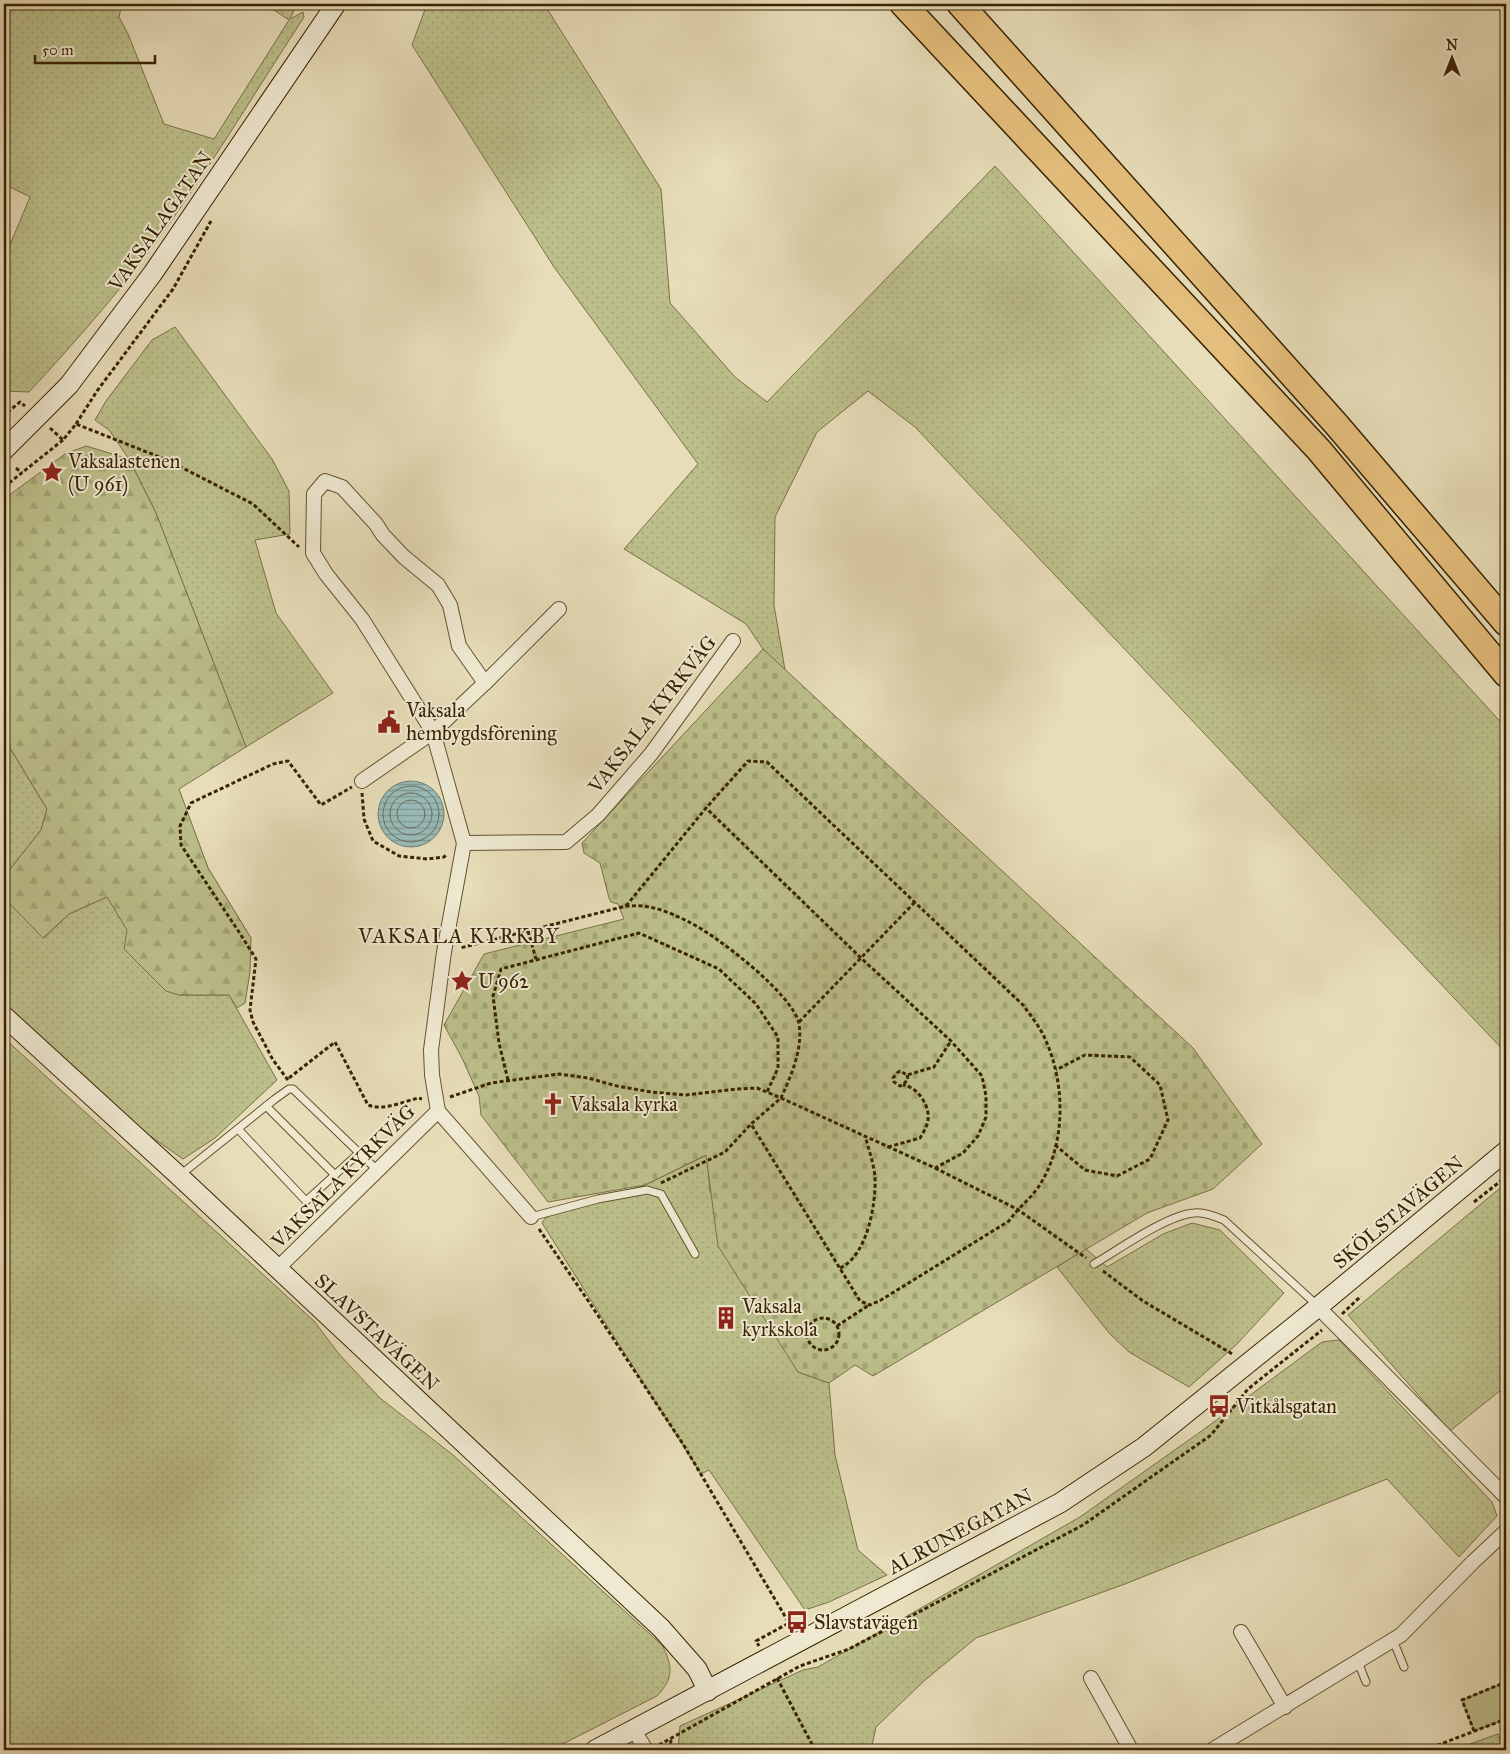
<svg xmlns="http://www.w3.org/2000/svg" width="1510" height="1754" font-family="'IM FELL Great Primer',serif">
  <defs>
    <pattern id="grass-dots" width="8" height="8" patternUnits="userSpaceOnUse" patternTransform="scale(1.25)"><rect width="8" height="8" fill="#bcbf8b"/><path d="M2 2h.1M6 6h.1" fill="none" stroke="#a2a476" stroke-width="1.8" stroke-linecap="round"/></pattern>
    <pattern id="forest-firs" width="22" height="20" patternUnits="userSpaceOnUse" patternTransform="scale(1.25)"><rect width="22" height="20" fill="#bcbf8b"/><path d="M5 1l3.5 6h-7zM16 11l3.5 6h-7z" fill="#a2a476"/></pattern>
    <pattern id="cemetery-stones" width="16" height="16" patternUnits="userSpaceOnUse" patternTransform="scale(1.25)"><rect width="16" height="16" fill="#bcbf8b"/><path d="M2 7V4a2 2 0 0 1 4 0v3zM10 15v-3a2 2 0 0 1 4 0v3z" fill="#a2a476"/></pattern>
    <pattern id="water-rules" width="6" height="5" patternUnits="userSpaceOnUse" patternTransform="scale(1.25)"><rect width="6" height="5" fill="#98bab7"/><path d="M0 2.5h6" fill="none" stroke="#7d9792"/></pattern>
  </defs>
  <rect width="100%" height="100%" fill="#e7ddb9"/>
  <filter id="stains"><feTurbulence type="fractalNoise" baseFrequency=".004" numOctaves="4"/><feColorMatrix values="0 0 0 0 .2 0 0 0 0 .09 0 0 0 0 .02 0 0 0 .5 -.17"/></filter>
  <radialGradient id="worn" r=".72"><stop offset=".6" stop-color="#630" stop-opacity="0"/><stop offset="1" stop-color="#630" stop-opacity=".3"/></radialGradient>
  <g fill="url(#grass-dots)" stroke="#7a7146">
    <path d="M 4,4 L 122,4 L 119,17 L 128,34 L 164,124 L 214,139 L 289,20 L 265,4 L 297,4 L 290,19 L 303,12 L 304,17 C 250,100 198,188 138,266 C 103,310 67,351 29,392 L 4,391 L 4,259 L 30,197 L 4,184 Z"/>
    <polygon points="427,4 544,4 661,189 670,303 735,377 767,402 995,166 1506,728 1506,1053 915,427 868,391 817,432 775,517 774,605 785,670 763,649 746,624 624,549 698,464 554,267 412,45"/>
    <polygon points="175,327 272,459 289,491 290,534 255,540 276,613 333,693 246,747 156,513 129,459 109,430 95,420 106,401 152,340"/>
    <polygon points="4,738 47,809 41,830 4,877"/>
    <polygon points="178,789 208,868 251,938 174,977 179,995 229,995 277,1080 215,1138 183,1159 133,1124 4,1009 4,898 44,938 69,914 107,897"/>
    <path d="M 4,1038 L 314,1321 L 339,1354 L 380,1398 L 453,1455 L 662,1645 C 673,1666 674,1678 657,1696 L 551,1750 L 4,1750 Z"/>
    <polygon points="707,1155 710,1191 798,1372 829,1383 835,1455 858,1550 887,1575 829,1602 805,1610 709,1470 701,1474 542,1223 546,1217 645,1185"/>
    <polygon points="1506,1183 1506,1386 1450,1431 1348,1315"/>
    <polygon points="1192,1223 1220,1230 1284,1293 1237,1344 1189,1387 1129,1352 1109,1333 1057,1267 1086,1249 1107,1267 1163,1234"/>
    <polygon points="1339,1340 1492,1502 1497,1516 1459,1557 1387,1479 1125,1584 976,1638 924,1681 876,1727 871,1750 774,1750 771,1746 762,1750 678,1750 680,1726 803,1670 818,1667 1080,1517 1203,1430 1322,1342"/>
    <polygon points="1498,1734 1504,1750 1457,1750 1456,1749"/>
  </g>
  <polygon fill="url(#forest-firs)" stroke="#7a7146" points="86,446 129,459 156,513 246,747 179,789 208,868 251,938 250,972 245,1003 237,1008 229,995 179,995 166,991 124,949 127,930 107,897 69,914 43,938 4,898 4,877 41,830 47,809 4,738 4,499 65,454"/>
  <polygon fill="url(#cemetery-stones)" stroke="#7a7146" points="763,649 1193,1048 1262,1144 1213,1189 1147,1213 873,1376 855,1365 829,1383 798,1372 718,1246 706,1155 645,1185 548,1202 481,1115 479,1096 462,1058 444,1025 484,954 624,919 618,904 611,902 609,898 600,863 584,853 582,843"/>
  <polygon fill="#bcbf8b" stroke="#7a7146" points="1506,1682 1506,1719 1474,1731 1462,1700"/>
  <circle fill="url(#water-rules)" stroke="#727e6e" cx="411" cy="814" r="33"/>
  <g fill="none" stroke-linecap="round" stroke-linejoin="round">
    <g stroke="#686e5c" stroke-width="1">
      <circle cx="411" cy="814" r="28"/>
      <circle cx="411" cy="814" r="21"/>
      <circle cx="411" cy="814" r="14"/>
    </g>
    <defs>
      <g id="lane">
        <polyline points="266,1106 335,1175"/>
        <polyline points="238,1129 306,1201 359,1153"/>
        <polyline points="179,1176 275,1099 289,1089 293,1089 377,1170"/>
        <polyline points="531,1217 598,1199 647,1190 661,1194 695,1254"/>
        <path d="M 1094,1264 C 1118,1250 1167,1215 1194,1213 C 1204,1212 1214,1216 1224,1220 L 1318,1306"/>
        <polyline points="1393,1640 1404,1667"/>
        <polyline points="1358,1662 1366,1682"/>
      </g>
      <g id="street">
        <polyline points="362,781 433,732 485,683 559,609"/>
        <polyline points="464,843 566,842 598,815 651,754 733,641"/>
        <polyline points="438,1111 531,1217"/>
        <polyline points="277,1269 438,1111 432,1075 431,1050 444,952 464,843 433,732 362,619 326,574 313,553 314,494 325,481 342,487 376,524 383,535 404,557 438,585 450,605 459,646 485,683"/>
        <polyline points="1318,1307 1506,1497"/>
        <polyline points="1241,1632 1285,1707"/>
        <polyline points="1091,1678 1131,1750"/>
        <polyline points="634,1730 646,1750"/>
        <polyline points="1212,1750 1401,1635 1473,1562 1506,1531"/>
      </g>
      <g id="secondary">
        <polyline points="4,450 69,385 153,273 336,4"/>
        <polyline points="4,1016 179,1176 661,1628 697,1669 708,1691"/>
        <polyline points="595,1750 1060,1503 1144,1447 1318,1307 1506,1151"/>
      </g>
      <g id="highway">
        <polyline points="903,4 1319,450 1506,674"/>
        <polyline points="960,4 1336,424 1506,623"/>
      </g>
    </defs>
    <use href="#lane" stroke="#64522f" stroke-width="9"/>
    <use href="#street" stroke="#64522f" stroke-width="16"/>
    <use href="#secondary" stroke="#392301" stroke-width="21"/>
    <use href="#highway" stroke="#392301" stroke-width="28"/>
    <g stroke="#392301" stroke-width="3" stroke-dasharray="4 2.5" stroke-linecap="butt">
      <polyline points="4,404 9,411 20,402 25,406"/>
      <polyline points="4,420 9,411"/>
      <polyline points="76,424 97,391 173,289 211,221"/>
      <polyline points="50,428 63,440 76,424 167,460 253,504 299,547"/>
      <polyline points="16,468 22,473"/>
      <polyline points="4,487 63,440"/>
      <polyline points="362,793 364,819 373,841 399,856 427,859 444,857 447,854"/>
      <path d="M 626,906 L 706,808 L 748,761 L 767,762 L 1023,1005 C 1031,1016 1041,1028 1046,1041 C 1066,1086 1066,1148 1037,1189 C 1028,1201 1017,1209 1009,1221 L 881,1300 L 870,1305 L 860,1301 L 751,1124 L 781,1098 L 935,1168 L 963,1153 L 978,1136 L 986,1117 L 986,1096 L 982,1076 L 951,1041 L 861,958 L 706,808"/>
      <polyline points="528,931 536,959"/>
      <polyline points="799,1022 915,902"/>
      <polyline points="907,1075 908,1079 903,1085 900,1086 894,1082 893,1078 897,1073 900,1071 907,1075 934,1067 951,1041"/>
      <path d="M 289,1078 L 335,1042 L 368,1105 C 383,1111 403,1102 418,1098 L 422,1099"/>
      <polyline points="288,1080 273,1060 253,1022 250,1010 256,959 239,932 181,845 180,826 191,803 273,764 288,761 321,805 352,787"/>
      <polyline points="508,1080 499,1043 493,996 501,969 639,933 719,969 756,1004 778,1037 778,1068 767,1092"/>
      <path d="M 450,1097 L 491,1083 L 559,1074 L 588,1078 L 617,1086 L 651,1092 L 686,1095 L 737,1089 L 757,1088 L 781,1098 C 791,1076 803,1049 799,1024 C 794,995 716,935 689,922 C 677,916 662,909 649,907 C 642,905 634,906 626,906 L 460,948"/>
      <polyline points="1055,1145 1085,1170 1117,1176 1150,1159 1168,1120 1160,1085 1130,1057 1085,1055 1056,1070"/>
      <path d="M 888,1147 L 920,1138 C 923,1133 927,1127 928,1120 C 930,1106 918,1087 903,1085"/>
      <polyline points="935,1168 1017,1209 1086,1258"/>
      <polyline points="661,1183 725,1152 751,1124"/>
      <polyline points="1474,1202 1506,1177"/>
      <polyline points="539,1229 589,1302 683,1444 789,1623 756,1641 759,1646"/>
      <path d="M 840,1268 C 867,1256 876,1205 875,1178 C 874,1164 869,1150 865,1136"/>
      <polyline points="1103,1271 1143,1301 1234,1355"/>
      <polyline points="1342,1314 1361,1296"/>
      <circle cx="823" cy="1334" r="16"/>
      <polyline points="837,1326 869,1305"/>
      <polyline points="777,1678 815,1750"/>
      <polyline points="1474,1731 1462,1700 1506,1682"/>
      <polyline points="659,1745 800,1666 849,1649 1083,1525 1211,1435 1248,1389 1322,1330"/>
      <polyline points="670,1750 671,1739"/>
      <polyline points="1425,1750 1506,1719"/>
    </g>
    <use href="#lane" stroke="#efe9d2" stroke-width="7"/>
    <use href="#street" stroke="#efe9d2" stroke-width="14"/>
    <use href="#secondary" stroke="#efe9d2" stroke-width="19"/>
    <use href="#highway" stroke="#e4be7c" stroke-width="25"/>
  </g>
  <defs>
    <symbol id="sight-bare" viewBox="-9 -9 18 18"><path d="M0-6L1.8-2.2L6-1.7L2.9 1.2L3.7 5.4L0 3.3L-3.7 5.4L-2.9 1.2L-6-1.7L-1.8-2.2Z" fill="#8f2418" stroke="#efe9d2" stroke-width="2.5" paint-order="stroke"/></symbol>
    <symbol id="civic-bare" viewBox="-9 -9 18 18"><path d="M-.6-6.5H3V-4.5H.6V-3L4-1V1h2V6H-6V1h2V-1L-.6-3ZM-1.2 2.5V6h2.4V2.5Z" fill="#8f2418" stroke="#efe9d2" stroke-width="2.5" paint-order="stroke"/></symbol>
    <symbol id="church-bare" viewBox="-9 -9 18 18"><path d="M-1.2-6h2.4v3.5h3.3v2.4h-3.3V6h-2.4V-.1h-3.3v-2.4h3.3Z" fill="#8f2418" stroke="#efe9d2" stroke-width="2.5" paint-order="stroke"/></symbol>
    <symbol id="building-bare" viewBox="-9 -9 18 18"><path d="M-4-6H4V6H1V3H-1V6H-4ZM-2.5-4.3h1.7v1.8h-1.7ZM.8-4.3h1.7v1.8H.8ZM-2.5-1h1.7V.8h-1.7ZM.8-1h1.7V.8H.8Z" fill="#8f2418" stroke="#efe9d2" stroke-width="2.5" paint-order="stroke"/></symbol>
    <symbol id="bus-bare" viewBox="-9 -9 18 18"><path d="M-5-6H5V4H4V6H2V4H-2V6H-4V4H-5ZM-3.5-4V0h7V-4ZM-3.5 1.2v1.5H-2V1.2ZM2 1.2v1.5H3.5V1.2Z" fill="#8f2418" stroke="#efe9d2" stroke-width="2.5" paint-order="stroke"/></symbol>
  </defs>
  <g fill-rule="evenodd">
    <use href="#sight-bare" x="36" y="456" width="32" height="32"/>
    <use href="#civic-bare" x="373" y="706" width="32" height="32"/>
    <use href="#sight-bare" x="446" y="965" width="32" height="32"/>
    <use href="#church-bare" x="537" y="1088" width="32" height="32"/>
    <use href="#building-bare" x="710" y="1302" width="32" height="32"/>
    <use href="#bus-bare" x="1203" y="1390" width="32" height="32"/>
    <use href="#bus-bare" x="781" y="1606" width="32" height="32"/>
  </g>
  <g text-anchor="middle" stroke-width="4" stroke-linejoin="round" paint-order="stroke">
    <g font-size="20" fill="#392301" stroke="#efe9d2">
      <text transform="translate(160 221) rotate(-55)" y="7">VAKSALAGATAN</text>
      <text transform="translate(652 714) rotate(-52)" y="7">VAKSALA KYRKVÄG</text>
      <text transform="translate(343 1176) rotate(-45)" y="7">VAKSALA KYRKVÄG</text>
      <text transform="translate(1398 1212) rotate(-40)" y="7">SKÖLSTAVÄGEN</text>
      <text transform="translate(377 1332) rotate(43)" y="7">SLAVSTAVÄGEN</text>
      <text transform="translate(960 1531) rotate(-28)" y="7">ALRUNEGATAN</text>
    </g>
    <g font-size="20" fill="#392301" stroke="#efe9d2" text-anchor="start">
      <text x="68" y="468">Vaksalastenen<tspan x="68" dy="23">(U 961)</tspan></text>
      <text x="406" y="717">Vaksala<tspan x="406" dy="23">hembygdsförening</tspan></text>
      <text x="478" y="988">U 962</text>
      <text x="570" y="1111">Vaksala kyrka</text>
      <text x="742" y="1313">Vaksala<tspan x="742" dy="23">kyrkskola</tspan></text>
      <text x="1236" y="1413">Vitkålsgatan</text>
      <text x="814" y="1629">Slavstavägen</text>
    </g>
    <g font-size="21" letter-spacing="1" fill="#392301" stroke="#efe9d2">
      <text x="459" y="943">VAKSALA KYRKBY</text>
    </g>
  </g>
  <rect width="1510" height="1754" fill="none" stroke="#e7ddb9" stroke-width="20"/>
  <rect x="5" y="5" width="1500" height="1744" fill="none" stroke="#392301" stroke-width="2.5"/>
  <rect x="10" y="10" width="1490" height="1734" fill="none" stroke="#392301"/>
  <g transform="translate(1452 58)" stroke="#efe9d2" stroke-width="4" paint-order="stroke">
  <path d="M0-4L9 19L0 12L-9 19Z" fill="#392301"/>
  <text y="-8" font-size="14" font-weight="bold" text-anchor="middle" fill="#392301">N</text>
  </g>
  <path d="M35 55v8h120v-8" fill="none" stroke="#392301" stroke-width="2.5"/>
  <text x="42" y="55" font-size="15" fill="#392301" stroke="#efe9d2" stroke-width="4" paint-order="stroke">50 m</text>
  <rect width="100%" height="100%" filter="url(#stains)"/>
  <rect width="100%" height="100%" fill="url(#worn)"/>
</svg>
